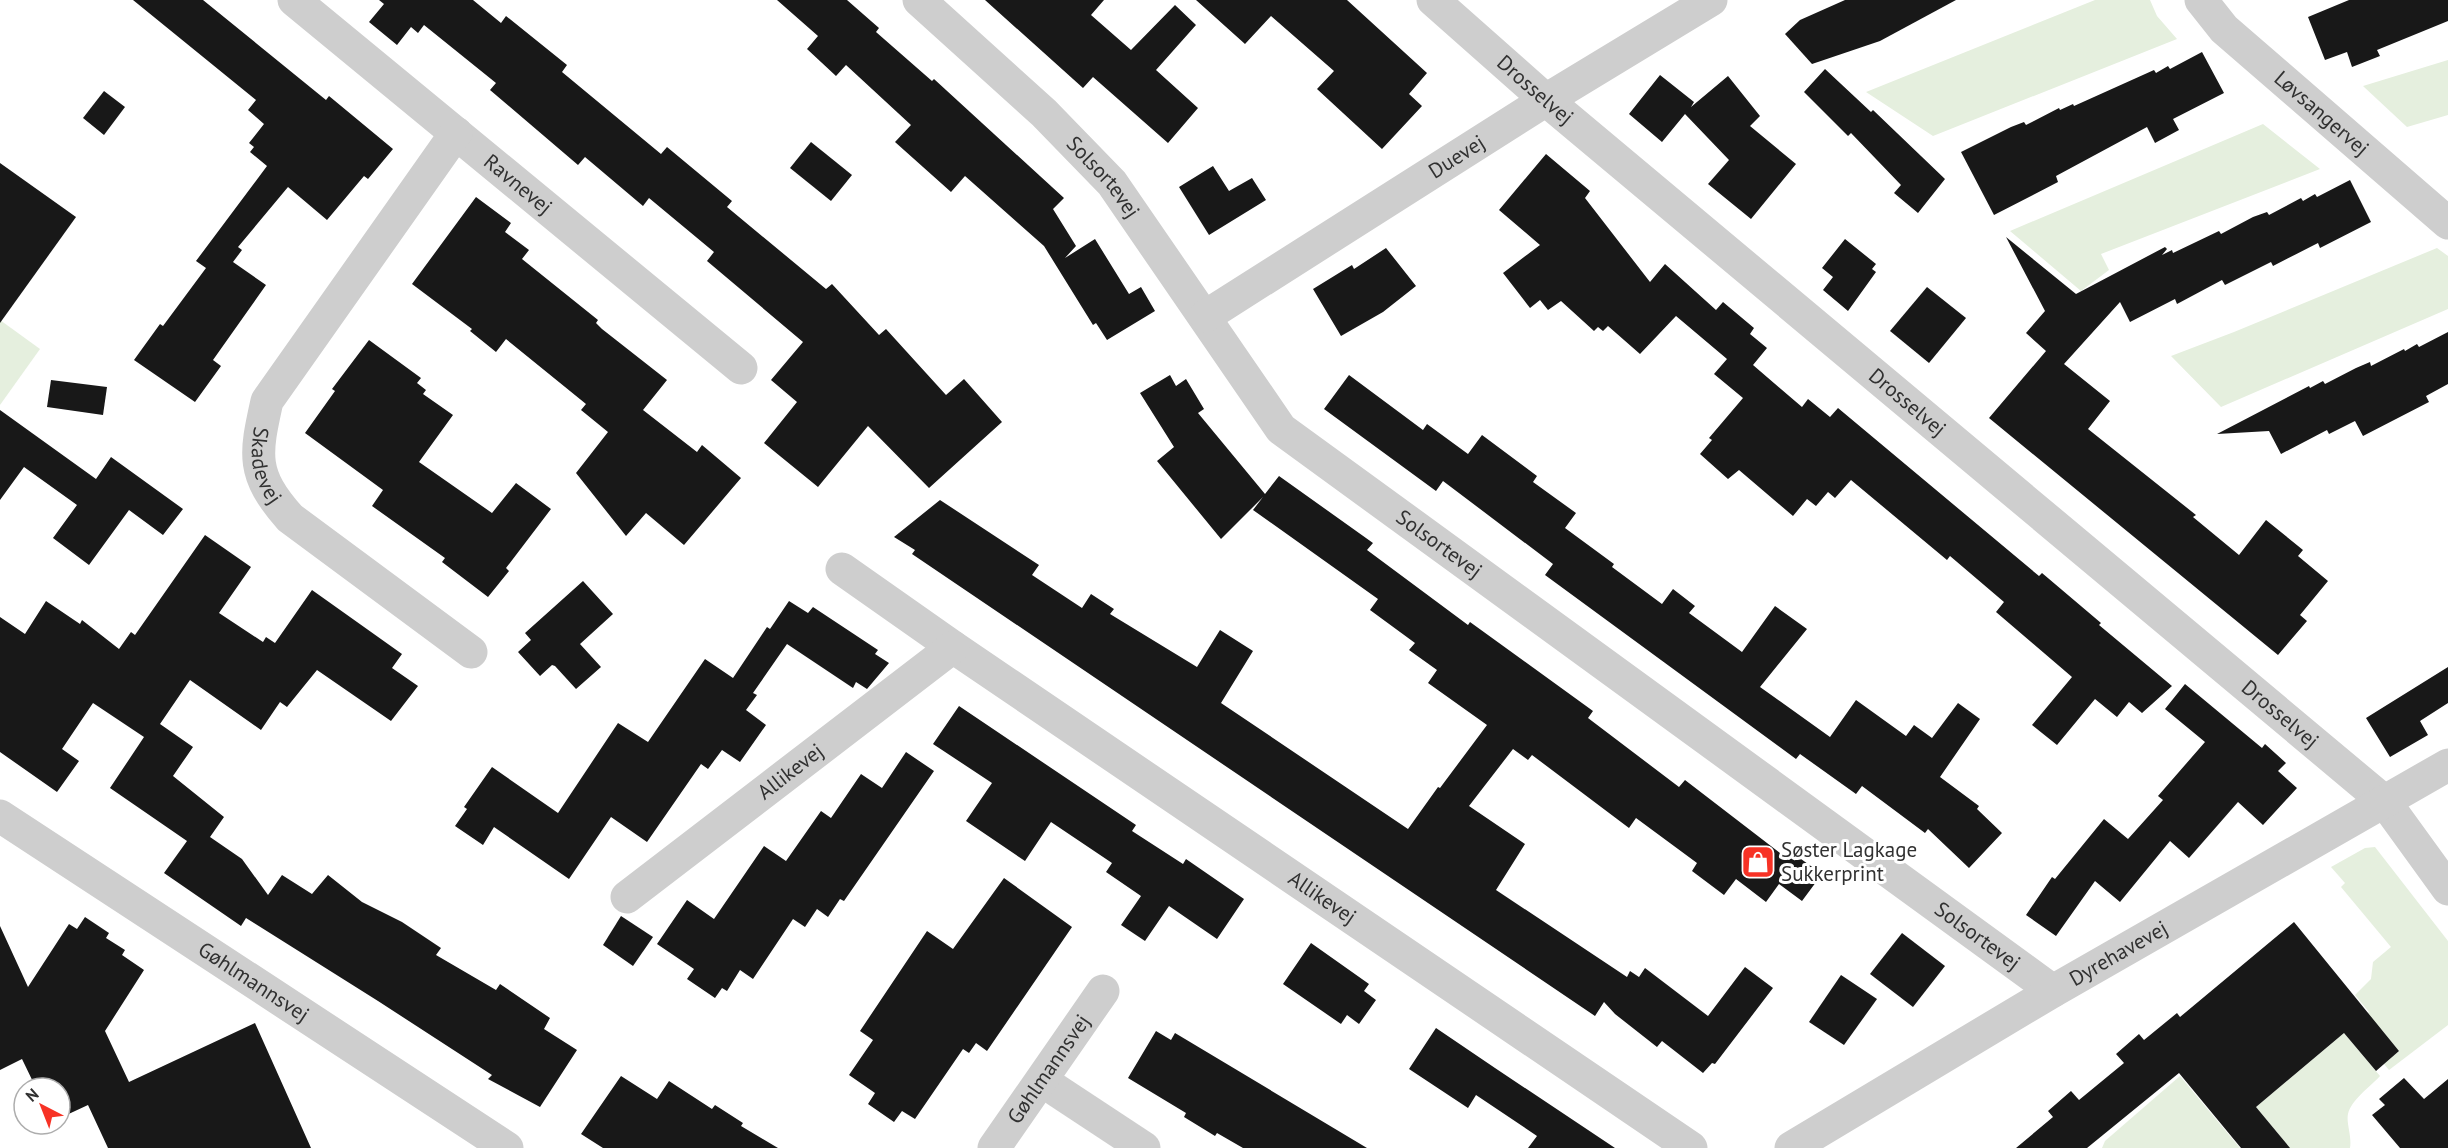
<svg xmlns="http://www.w3.org/2000/svg" width="2448" height="1148" font-family="'PT Sans',sans-serif">
  <rect width="100%" height="100%" fill="#fff"/>
  <g fill="#e5efde">
    <polygon points="2095,0 2150,0 2157,16 2177,39 1933,136 1866,92"/>
    <polygon points="2448,60 2448,115 2407,127 2363,86"/>
    <polygon points="2263,124 2320,169 2101,254 2109,270 2081,291 2010,231"/>
    <polygon points="2437,248 2448,256 2448,309 2221,407 2171,356 2234,332"/>
    <polygon points="0,320 40,349 0,405"/>
    <polygon points="2375,847 2448,941 2448,1025 2389,1070 2384,1064 2399,1051 2381,1029 2353,1026 2369,1012 2355,995 2371,979 2373,962 2391,947 2341,887 2345,883 2331,867 2365,848"/>
    <path d="M 2344,1033 L 2380,1076 C 2371,1086 2351,1100 2348,1114 C 2346,1123 2352,1136 2350,1148 L 2281,1148 L 2281,1137 L 2256,1107 Z"/>
    <polygon points="2180,1076 2240,1148 2102,1148 2105,1141"/>
  </g>
  <g fill="#181818">
    <polygon points="133,0 203,0 326,100 329,96 393,149 368,179 364,176 327,220 288,187 238,247 242,250 233,262 266,285 213,360 221,366 195,402 134,360 160,324 163,326 206,268 196,261 267,166 250,152 254,147 249,143 264,124 248,110 256,100"/>
    <polygon points="379,0 473,0 501,23 506,16 567,65 562,72 661,154 667,147 732,201 727,207 826,289 832,284 879,335 886,329 946,395 964,379 1002,422 929,488 868,426 818,487 764,443 797,402 771,380 803,342 707,261 714,252 649,198 643,206 585,157 578,165 490,90 496,83 424,25 418,33 411,27 397,45 369,22 384,4"/>
    <polygon points="777,0 847,0 879,28 876,32 932,81 934,79 1064,198 1053,209 1076,246 1065,258 1095,239 1129,294 1141,287 1155,311 1107,340 1096,323 1093,325 1044,246 965,176 951,192 895,142 911,125 846,65 836,76 807,49 818,36"/>
    <polygon points="985,0 1104,0 1091,15 1131,50 1175,5 1196,25 1156,70 1198,108 1168,143 1093,77 1083,88"/>
    <polygon points="1196,0 1347,0 1427,73 1409,94 1422,106 1382,149 1317,89 1334,71 1271,16 1245,44"/>
    <polygon points="1845,0 1956,0 1880,41 1812,64 1785,34 1800,20"/>
    <polygon points="2349,0 2448,0 2448,21 2377,50 2380,56 2352,67 2347,52 2325,60 2308,17"/>
    <polygon points="2202,52 2224,93 2173,119 2179,130 2155,143 2147,127 2056,176 2058,182 1994,215 1961,152 2011,127 2024,122 2026,125 2059,108 2060,110 2073,104 2074,106 2154,70 2156,73 2168,66 2170,69"/>
    <polygon points="1825,69 1871,112 1873,110 1945,179 1918,213 1894,193 1901,185 1851,133 1848,136 1804,92"/>
    <polygon points="1660,75 1694,102 1691,107 1728,76 1760,116 1750,126 1796,164 1751,219 1708,184 1729,160 1685,114 1662,142 1629,114"/>
    <polygon points="104,91 125,107 104,135 83,118"/>
    <polygon points="811,142 852,175 831,201 790,168"/>
    <polygon points="1546,154 1590,191 1585,198 1650,282 1665,264 1716,310 1723,302 1754,328 1750,334 1767,348 1753,365 1802,407 1808,399 1830,417 1838,408 2039,576 2042,573 2101,623 2099,625 2172,686 2142,713 2129,702 2117,717 2095,699 2057,745 2032,725 2072,677 1996,612 2004,602 1950,556 1947,560 1851,480 1835,498 1828,492 1816,506 1807,499 1793,516 1739,470 1728,479 1700,454 1712,440 1709,438 1743,398 1714,374 1727,359 1676,316 1640,354 1608,326 1603,331 1598,327 1594,331 1561,301 1548,310 1540,300 1530,308 1503,273 1540,245 1499,210"/>
    <polygon points="0,163 76,217 0,323"/>
    <polygon points="1213,166 1229,191 1252,178 1266,200 1209,235 1179,187"/>
    <polygon points="2350,180 2371,222 2320,248 2318,243 2273,266 2271,262 2225,285 2222,280 2177,304 2175,299 2130,322 2120,302 2064,364 2110,401 2088,429 2196,515 2193,517 2239,555 2266,520 2303,550 2298,556 2328,581 2300,615 2307,621 2278,655 1989,418 2046,351 2026,333 2045,311 2006,237 2076,294 2165,247 2167,249 2162,255 2172,250 2173,253 2219,231 2221,234 2253,217 2267,212 2269,215 2301,198 2303,201 2315,194 2317,197"/>
    <polygon points="476,197 511,223 505,232 529,250 522,259 598,320 596,323 602,329 667,380 643,410 697,452 702,445 741,478 684,545 646,513 626,536 576,473 608,432 581,410 586,404 506,339 496,352 470,331 472,329 412,284"/>
    <polygon points="1845,239 1876,264 1872,269 1876,272 1848,311 1823,290 1833,277 1822,268"/>
    <polygon points="1386,248 1416,286 1383,312 1341,336 1313,289 1352,265 1354,269"/>
    <polygon points="1927,287 1966,318 1929,363 1890,331"/>
    <polygon points="2448,332 2448,384 2426,396 2429,402 2363,436 2355,421 2329,434 2327,430 2281,454 2269,431 2217,434 2309,386 2310,388 2323,381 2325,384 2356,368 2370,362 2371,366 2404,349 2405,351 2417,344 2419,347"/>
    <polygon points="369,340 421,378 417,383 426,390 423,394 453,415 419,462 492,513 516,483 551,509 506,568 509,571 488,597 442,562 445,558 372,506 383,490 305,433 335,391 332,389"/>
    <polygon points="1170,375 1176,386 1186,379 1204,409 1198,413 1265,494 1279,476 1373,543 1367,550 1468,625 1470,622 1593,711 1588,718 1679,787 1685,780 1789,860 1794,854 1822,874 1802,901 1779,884 1766,902 1736,879 1724,895 1692,871 1697,863 1636,818 1629,828 1532,755 1528,760 1513,749 1469,806 1525,844 1496,890 1627,977 1630,971 1639,977 1645,968 1708,1016 1745,967 1773,988 1715,1064 1712,1063 1703,1073 1662,1041 1657,1047 1615,1014 1604,1002 1595,1016 912,554 915,550 894,537 940,500 1039,565 1032,575 1082,608 1091,594 1114,609 1110,614 1197,667 1220,630 1253,651 1221,703 1408,829 1438,787 1440,788 1487,725 1428,683 1437,670 1409,650 1415,643 1370,610 1378,599 1253,510 1263,497 1221,539 1157,461 1174,447 1140,393"/>
    <polygon points="1349,375 1423,430 1427,424 1468,454 1482,435 1537,476 1533,482 1576,513 1565,528 1614,564 1612,567 1662,604 1673,589 1695,606 1689,613 1742,652 1775,606 1807,629 1760,687 1830,737 1856,700 1906,736 1914,725 1932,738 1958,703 1980,719 1940,777 1979,806 1977,809 2002,833 1969,868 1928,829 1925,833 1862,786 1856,794 1800,754 1796,759 1545,575 1553,564 1443,481 1436,491 1324,409"/>
    <polygon points="51,380 107,387 103,415 47,407"/>
    <polygon points="0,410 96,479 111,457 183,509 163,535 129,510 89,565 53,538 77,505 24,467 0,500"/>
    <polygon points="205,535 251,567 219,613 263,642 266,637 275,643 312,590 402,654 392,668 418,686 391,721 317,670 287,707 280,702 261,730 190,680 160,724 193,747 173,776 224,817 210,837 242,859 268,895 282,875 312,894 328,875 362,902 402,922 441,948 436,955 496,990 500,984 550,1018 544,1029 577,1050 540,1107 488,1079 492,1075 378,1001 246,918 241,926 164,873 187,841 110,788 144,737 93,703 62,749 79,761 57,792 0,752 0,617 25,634 46,601 80,624 82,620 119,649 131,632 135,635"/>
    <polygon points="583,581 613,614 580,644 601,667 576,689 555,666 552,665 540,676 518,652 531,640 525,633"/>
    <polygon points="789,601 808,613 813,607 878,650 875,654 889,663 867,689 856,682 853,688 787,644 753,693 757,695 746,710 766,725 740,762 722,750 708,769 701,764 647,842 611,817 569,879 494,827 483,845 455,826 467,809 464,807 492,767 558,813 618,723 648,742 705,659 733,678 767,627 770,629"/>
    <polygon points="2448,667 2448,703 2420,721 2428,735 2390,757 2366,718"/>
    <polygon points="2185,684 2262,748 2265,744 2286,763 2278,771 2297,788 2263,825 2238,802 2189,858 2170,841 2120,902 2095,881 2056,936 2026,915 2052,877 2055,879 2104,819 2128,839 2163,800 2158,796 2205,742 2165,709"/>
    <polygon points="959,706 1136,825 1132,831 1183,864 1186,859 1244,899 1217,939 1169,906 1145,941 1121,925 1141,896 1106,872 1112,863 1051,822 1025,861 966,821 992,783 933,744"/>
    <polygon points="906,752 934,771 844,901 840,899 828,917 817,909 805,927 793,919 753,979 740,970 727,991 722,988 715,998 687,979 694,969 657,944 687,900 714,919 764,846 786,861 821,811 831,818 861,774 882,788"/>
    <polygon points="1004,878 1072,927 987,1051 976,1043 969,1053 963,1049 915,1119 902,1111 894,1122 868,1104 875,1093 849,1075 873,1040 860,1031 927,931 953,949"/>
    <polygon points="621,916 653,937 633,966 603,945"/>
    <polygon points="85,917 109,933 106,938 125,950 122,955 144,970 105,1031 129,1082 255,1023 311,1148 108,1148 88,1105 60,1118 60,1088 36,1088 22,1059 0,1070 0,926 28,987 69,924 77,929"/>
    <polygon points="2294,922 2399,1051 2376,1071 2344,1033 2256,1107 2290,1148 2241,1148 2179,1073 2087,1148 2016,1148 2053,1117 2048,1111 2071,1091 2079,1100 2124,1063 2116,1054 2139,1034 2144,1040 2177,1013 2180,1017"/>
    <polygon points="1902,933 1945,966 1913,1007 1870,974"/>
    <polygon points="1311,943 1369,984 1364,991 1376,1000 1359,1024 1347,1015 1341,1024 1283,984"/>
    <polygon points="1841,975 1877,999 1844,1045 1809,1022"/>
    <polygon points="1436,1028 1495,1068 1615,1148 1528,1148 1537,1136 1476,1095 1468,1108 1409,1069"/>
    <polygon points="1156,1031 1171,1040 1175,1033 1367,1148 1243,1148 1217,1133 1215,1136 1184,1117 1186,1113 1128,1078"/>
    <polygon points="621,1076 657,1099 669,1081 712,1109 715,1105 743,1123 741,1126 778,1148 603,1148 581,1134"/>
    <polygon points="2404,1078 2424,1099 2448,1079 2448,1148 2400,1148 2372,1115 2385,1105 2379,1099"/>
  </g>
  <g fill="none" stroke-linecap="round" stroke-linejoin="round">
    <g stroke="#cecece" stroke-width="33">
      <path id="s1" d="M 294,0 L 741,368"/>
      <path id="s2" d="M 919,0 L 1044,113 L 1112,183 L 1281,429 L 2053,991"/>
      <path id="s3" d="M 1433,0 L 1546,100 L 2385,802 L 2448,889"/>
      <path id="s4" d="M 2201,0 L 2224,29 L 2448,223"/>
      <path id="s5" d="M 456,133 L 267,401 C 255,455 251,474 290,518 L 471,652"/>
      <path id="s6" d="M 1206,316 L 1546,100 L 1711,0"/>
      <path id="s7" d="M 842,569 L 953,647 L 1691,1148"/>
      <path id="s8" d="M 0,816 L 507,1148"/>
      <path id="s9" d="M 627,897 L 953,647"/>
      <polyline points="1056,1090 1144,1148"/>
      <path id="s10" d="M 994,1148 L 1103,991"/>
      <path id="s11" d="M 1791,1148 L 2053,991 L 2448,765"/>
    </g>
  </g>
  <defs>
    <symbol id="shop-square" viewBox="-11 -11 22 22"><rect x="-9" y="-9" width="18" height="18" rx="4" fill="#f73225" stroke="#fff"/><path d="M-5-2.5h2.3a2.7 3.5 0 0 1 5.4 0H5L5.5 6h-11ZM-1.5-2.5h3a1.5 2.3 0 0 0-3 0Z" fill="#fff"/></symbol>
  </defs>
  <g fill-rule="evenodd">
    <use href="#shop-square" x="1739" y="843" width="38" height="38"/>
  </g>
  <g text-anchor="middle" stroke-width="6" stroke-linejoin="round" paint-order="stroke">
    <g font-size="21" fill="#313131" stroke="#fff">
      <text dy="7" stroke="none"><textPath href="#s3" startOffset="136">Drosselvej</textPath></text>
      <text dy="7" stroke="none"><textPath href="#s4" startOffset="166">Løvsangervej</textPath></text>
      <text dy="7" stroke="none"><textPath href="#s6" startOffset="297">Duevej</textPath></text>
      <text dy="7" stroke="none"><textPath href="#s2" startOffset="256">Solsortevej</textPath></text>
      <text dy="7" stroke="none"><textPath href="#s1" startOffset="290">Ravnevej</textPath></text>
      <text dy="7" stroke="none"><textPath href="#s3" startOffset="622">Drosselvej</textPath></text>
      <text dy="7" stroke="none"><textPath href="#s5" startOffset="394">Skadevej</textPath></text>
      <text dy="7" stroke="none"><textPath href="#s2" startOffset="760">Solsortevej</textPath></text>
      <text dy="7" stroke="none"><textPath href="#s3" startOffset="1108">Drosselvej</textPath></text>
      <text dy="7" stroke="none"><textPath href="#s9" startOffset="206">Allikevej</textPath></text>
      <text dy="7" stroke="none"><textPath href="#s7" startOffset="582">Allikevej</textPath></text>
      <text dy="7" stroke="none"><textPath href="#s2" startOffset="1426">Solsortevej</textPath></text>
      <text dy="7" stroke="none"><textPath href="#s11" startOffset="381">Dyrehavevej</textPath></text>
      <text dy="7" stroke="none"><textPath href="#s8" startOffset="303">Gøhlmannsvej</textPath></text>
      <text dy="7" stroke="none"><textPath href="#s10" startOffset="96">Gøhlmannsvej</textPath></text>
    </g>
    <g font-size="21" fill="#313131" stroke="#fff" text-anchor="start">
      <text x="1781" y="857">Søster Lagkage<tspan x="1781" dy="24">Sukkerprint</tspan></text>
    </g>
  </g>
  <g transform="translate(42 1106) rotate(318)"><circle r="28" fill="#ffffff" stroke="#adadad" stroke-width="1.5"/>
  <path d="M0-4.5L10 22L0 15L-10 22Z" fill="#f73225"/>
  <text y="-9" font-size="16" font-weight="bold" text-anchor="middle" fill="#313131">N</text>
  </g>
</svg>
